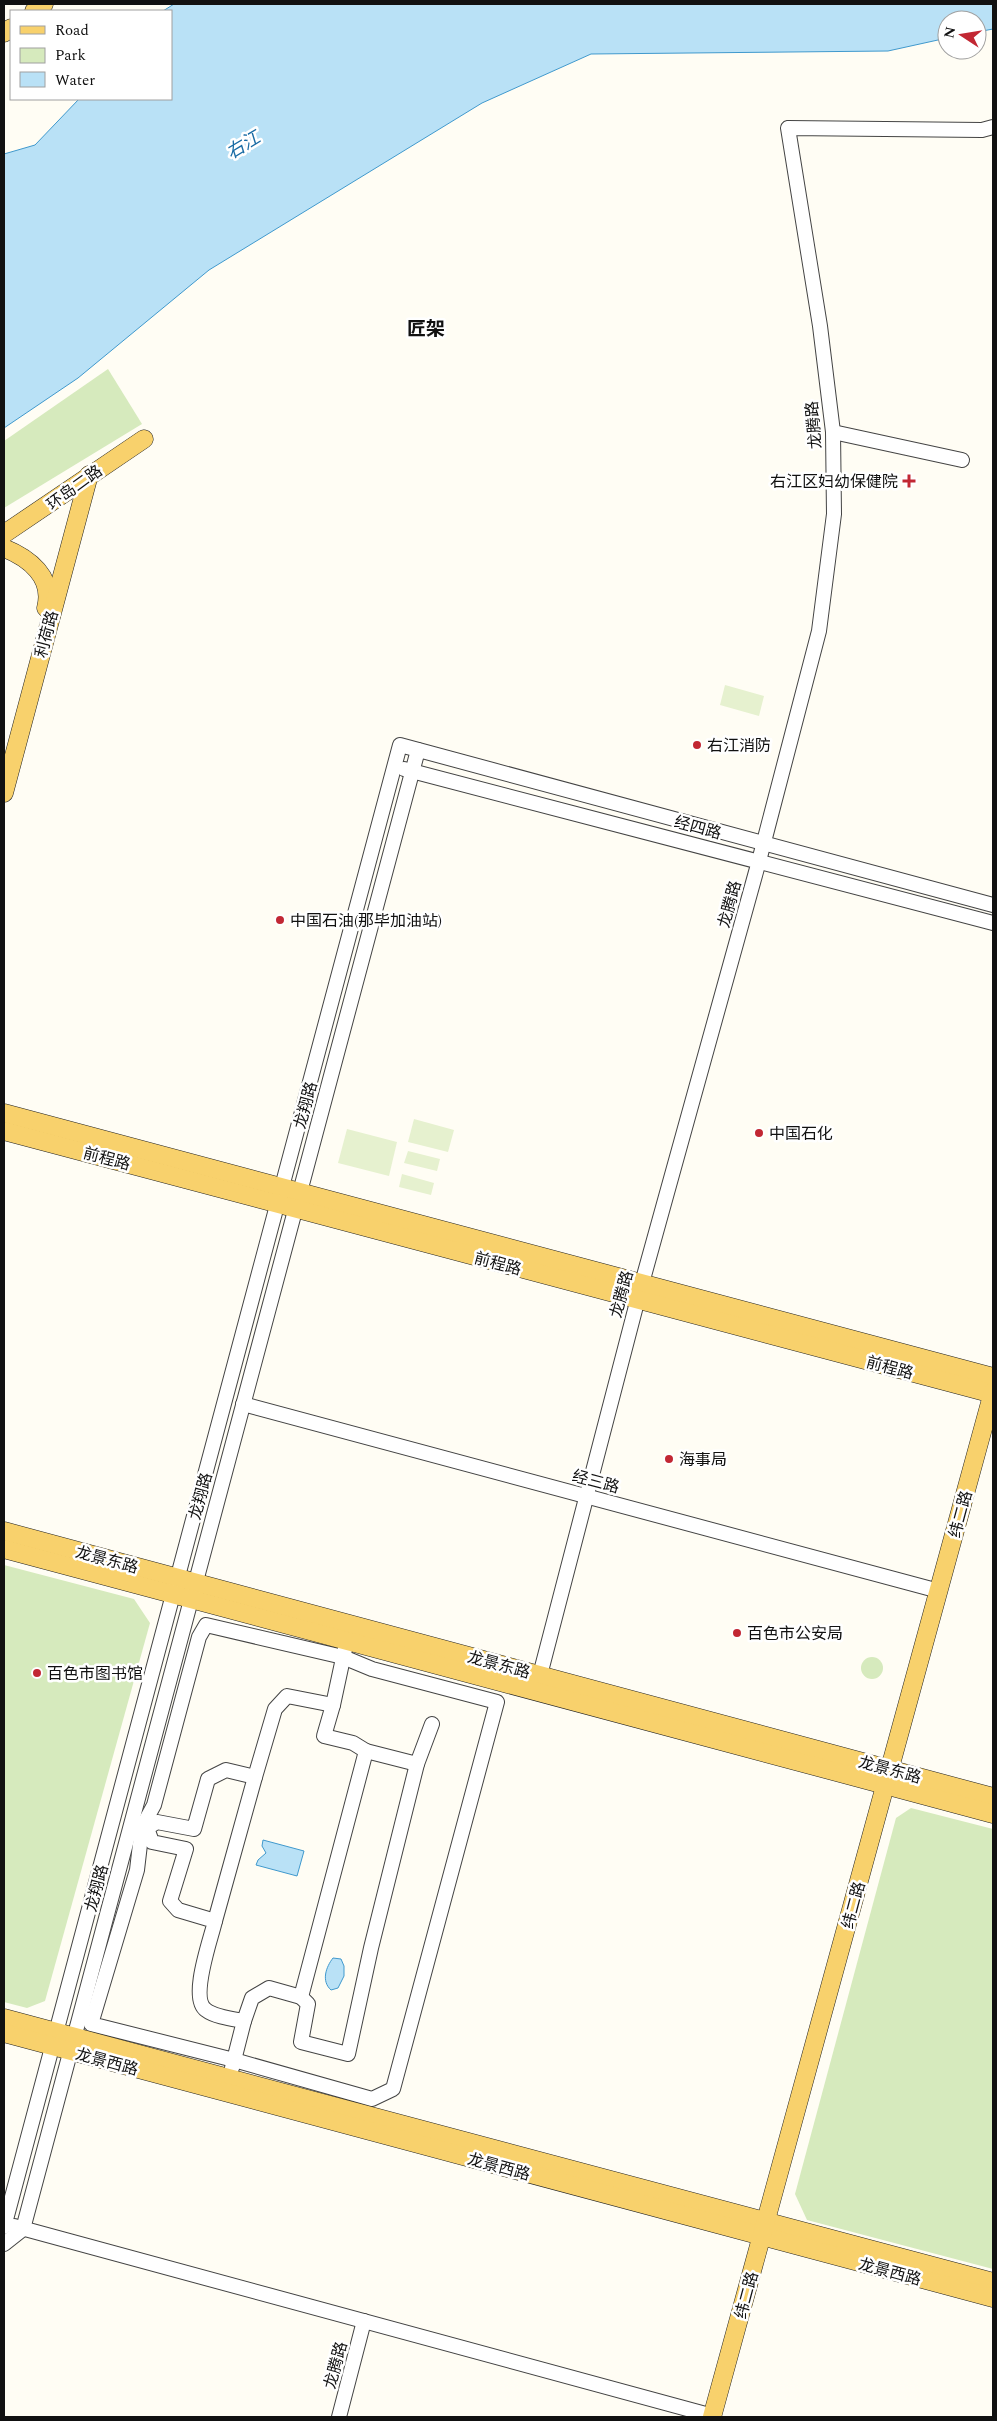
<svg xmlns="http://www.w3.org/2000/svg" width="997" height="2421" font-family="Spectral,'Noto Sans SC',serif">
  <rect width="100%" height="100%" fill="#fffdf4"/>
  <g fill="#d6eabd">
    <polygon points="108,369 142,424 4,508 4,441"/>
    <polygon points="4,1565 134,1599 150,1623 45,2001 27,2008 4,2002"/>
    <circle cx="872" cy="1668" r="11"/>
    <polygon points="911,1808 993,1829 993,2269 807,2220 795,2194 896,1818"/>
  </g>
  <g fill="#e6f1cf">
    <polygon points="725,685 764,696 759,716 720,705"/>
    <polygon points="414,1119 454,1130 448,1152 408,1142"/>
    <polygon points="347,1129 397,1142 389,1176 338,1163"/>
    <polygon points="408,1151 440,1159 437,1171 404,1163"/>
    <polygon points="402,1174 434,1183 431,1195 399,1187"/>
  </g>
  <g fill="#b9e1f6" stroke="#4099cd">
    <polygon points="174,4 993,4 993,29 977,32 977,20 947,20 947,38 888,51 591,54 482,103 209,270 78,378 4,428 4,154 35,145 79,99 171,99 171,11 163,11"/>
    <polygon points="263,1840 304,1851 297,1876 256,1865 258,1860 266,1853 262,1846"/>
    <path d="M 333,1958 L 341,1959 L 344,1966 L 344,1976 L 338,1988 L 331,1990 C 321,1981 326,1967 333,1958 Z"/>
  </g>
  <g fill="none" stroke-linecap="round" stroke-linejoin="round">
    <defs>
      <g id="minor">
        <polyline points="833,432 962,460"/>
        <polyline points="404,769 993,923"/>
        <polyline points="243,1404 939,1591"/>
        <polygon points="206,1625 343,1657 372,1669 497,1702 393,2089 372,2099 234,2060 91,2024 137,1870 142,1827 154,1805 199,1637"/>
        <polyline points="540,1675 642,1283 759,861 819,631 834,514 833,432 820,326 788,128 982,130 993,127"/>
        <polyline points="333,1705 324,1736 353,1743 366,1751"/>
        <polyline points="138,1827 147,1828 157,1822 194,1829 208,1779 226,1770 255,1777 275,1709 287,1696 333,1705 345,1649"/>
        <path d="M 147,1828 L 152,1842 L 186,1849 L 170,1901 L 178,1910 L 215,1921 C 211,1939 189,1998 206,2010 C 215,2017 233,2019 244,2021 L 232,2068"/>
        <polyline points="215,1921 255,1777"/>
        <polyline points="301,1997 308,2004 301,2042 348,2054 371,1948 417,1764 432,1724"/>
        <polyline points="244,2021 252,1998 269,1988 301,1997 366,1751 417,1764"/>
        <polyline points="14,2226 713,2416"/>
        <polyline points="4,2227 400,745 993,905"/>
        <polyline points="4,2244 23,2229 418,750"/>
        <polyline points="339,2417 364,2321"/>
      </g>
      <g id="major">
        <polyline points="34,11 44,4"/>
        <polyline points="4,33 11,28"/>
        <polyline points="4,534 144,439"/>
        <path d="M 4,548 C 29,558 54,577 46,608"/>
        <polyline points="4,793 89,475"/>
        <polyline points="4,1113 993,1377"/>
        <polyline points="4,1131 993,1394"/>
        <polyline points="4,1531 993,1797"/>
        <polyline points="4,1549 993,1814"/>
        <polyline points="4,2018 993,2282"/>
        <polyline points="4,2033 993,2298"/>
        <polyline points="712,2417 993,1392"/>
      </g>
    </defs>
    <use href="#minor" stroke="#444" stroke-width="16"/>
    <use href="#major" stroke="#222" stroke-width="19"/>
    <use href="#minor" stroke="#fff" stroke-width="14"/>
    <use href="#major" stroke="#f8d16c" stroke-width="18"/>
  </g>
  <g fill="#c22733" stroke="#fff" stroke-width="2">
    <path d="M906.5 473.5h5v5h5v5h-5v5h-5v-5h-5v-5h5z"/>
    <circle cx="697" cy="745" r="5"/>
    <circle cx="280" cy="920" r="5"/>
    <circle cx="759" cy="1133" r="5"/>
    <circle cx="669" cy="1459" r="5"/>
    <circle cx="737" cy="1633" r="5"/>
    <circle cx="37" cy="1673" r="5"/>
  </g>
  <g text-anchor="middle" stroke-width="5" stroke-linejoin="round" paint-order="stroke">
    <g font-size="16" fill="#111" stroke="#fff">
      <text transform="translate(813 425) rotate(-95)" y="6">龙腾路</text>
      <text transform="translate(74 487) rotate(-36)" y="6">环岛二路</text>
      <text transform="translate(46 634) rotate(-75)" y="6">利荷路</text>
      <text transform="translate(698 827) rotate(15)" y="6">经四路</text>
      <text transform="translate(729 904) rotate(-75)" y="6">龙腾路</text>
      <text transform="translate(305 1105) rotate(-75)" y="6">龙翔路</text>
      <text transform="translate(107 1158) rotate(15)" y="6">前程路</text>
      <text transform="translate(498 1263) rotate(15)" y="6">前程路</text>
      <text transform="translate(621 1294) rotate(-75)" y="6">龙腾路</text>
      <text transform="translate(890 1367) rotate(15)" y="6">前程路</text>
      <text transform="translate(596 1481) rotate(15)" y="6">经三路</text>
      <text transform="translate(200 1496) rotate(-75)" y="6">龙翔路</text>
      <text transform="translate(960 1514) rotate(-75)" y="6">纬二路</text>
      <text transform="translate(107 1559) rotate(15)" y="6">龙景东路</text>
      <text transform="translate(499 1664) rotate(15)" y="6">龙景东路</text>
      <text transform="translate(890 1769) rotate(15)" y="6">龙景东路</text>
      <text transform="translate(96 1888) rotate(-75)" y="6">龙翔路</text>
      <text transform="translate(853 1905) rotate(-75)" y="6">纬二路</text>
      <text transform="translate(107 2061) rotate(15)" y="6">龙景西路</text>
      <text transform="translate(499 2166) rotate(15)" y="6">龙景西路</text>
      <text transform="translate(890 2271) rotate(15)" y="6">龙景西路</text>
      <text transform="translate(746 2295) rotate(-75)" y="6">纬二路</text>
      <text transform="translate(335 2365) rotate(-75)" y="6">龙腾路</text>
    </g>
    <g font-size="16" fill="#111" stroke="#fff" text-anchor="start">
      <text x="898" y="487" text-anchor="end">右江区妇幼保健院</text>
      <text x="707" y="751">右江消防</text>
      <text x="290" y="926">中国石油(那毕加油站)</text>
      <text x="769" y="1139">中国石化</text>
      <text x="679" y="1465">海事局</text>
      <text x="747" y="1639">百色市公安局</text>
      <text x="47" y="1679">百色市图书馆</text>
    </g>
    <g font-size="18" font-style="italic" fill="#186ba4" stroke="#fff">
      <text transform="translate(243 145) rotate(-31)" y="6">右江</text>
    </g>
    <g font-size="19" font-weight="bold" fill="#111" stroke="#fff">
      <text x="426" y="335">匠架</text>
    </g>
  </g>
  <rect width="997" height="2421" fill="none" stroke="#111111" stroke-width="10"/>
  <rect x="10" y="10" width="162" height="90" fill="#ffffff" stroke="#a0a0a0"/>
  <rect x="20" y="26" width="25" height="8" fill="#f8d16c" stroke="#a0a0a0"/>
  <text x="55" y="35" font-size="15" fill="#111111">Road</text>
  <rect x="20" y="48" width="25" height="15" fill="#d6eabd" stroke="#a0a0a0"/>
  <text x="55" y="60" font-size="15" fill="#111111">Park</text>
  <rect x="20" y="72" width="25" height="15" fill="#b9e1f6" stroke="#a0a0a0"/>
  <text x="55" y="85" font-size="15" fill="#111111">Water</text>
  <g transform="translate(962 35) rotate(282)"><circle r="24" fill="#ffffff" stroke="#a0a0a0"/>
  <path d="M0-4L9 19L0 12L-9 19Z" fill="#c22733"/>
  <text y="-8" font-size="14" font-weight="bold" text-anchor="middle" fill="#111111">N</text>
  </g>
</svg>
